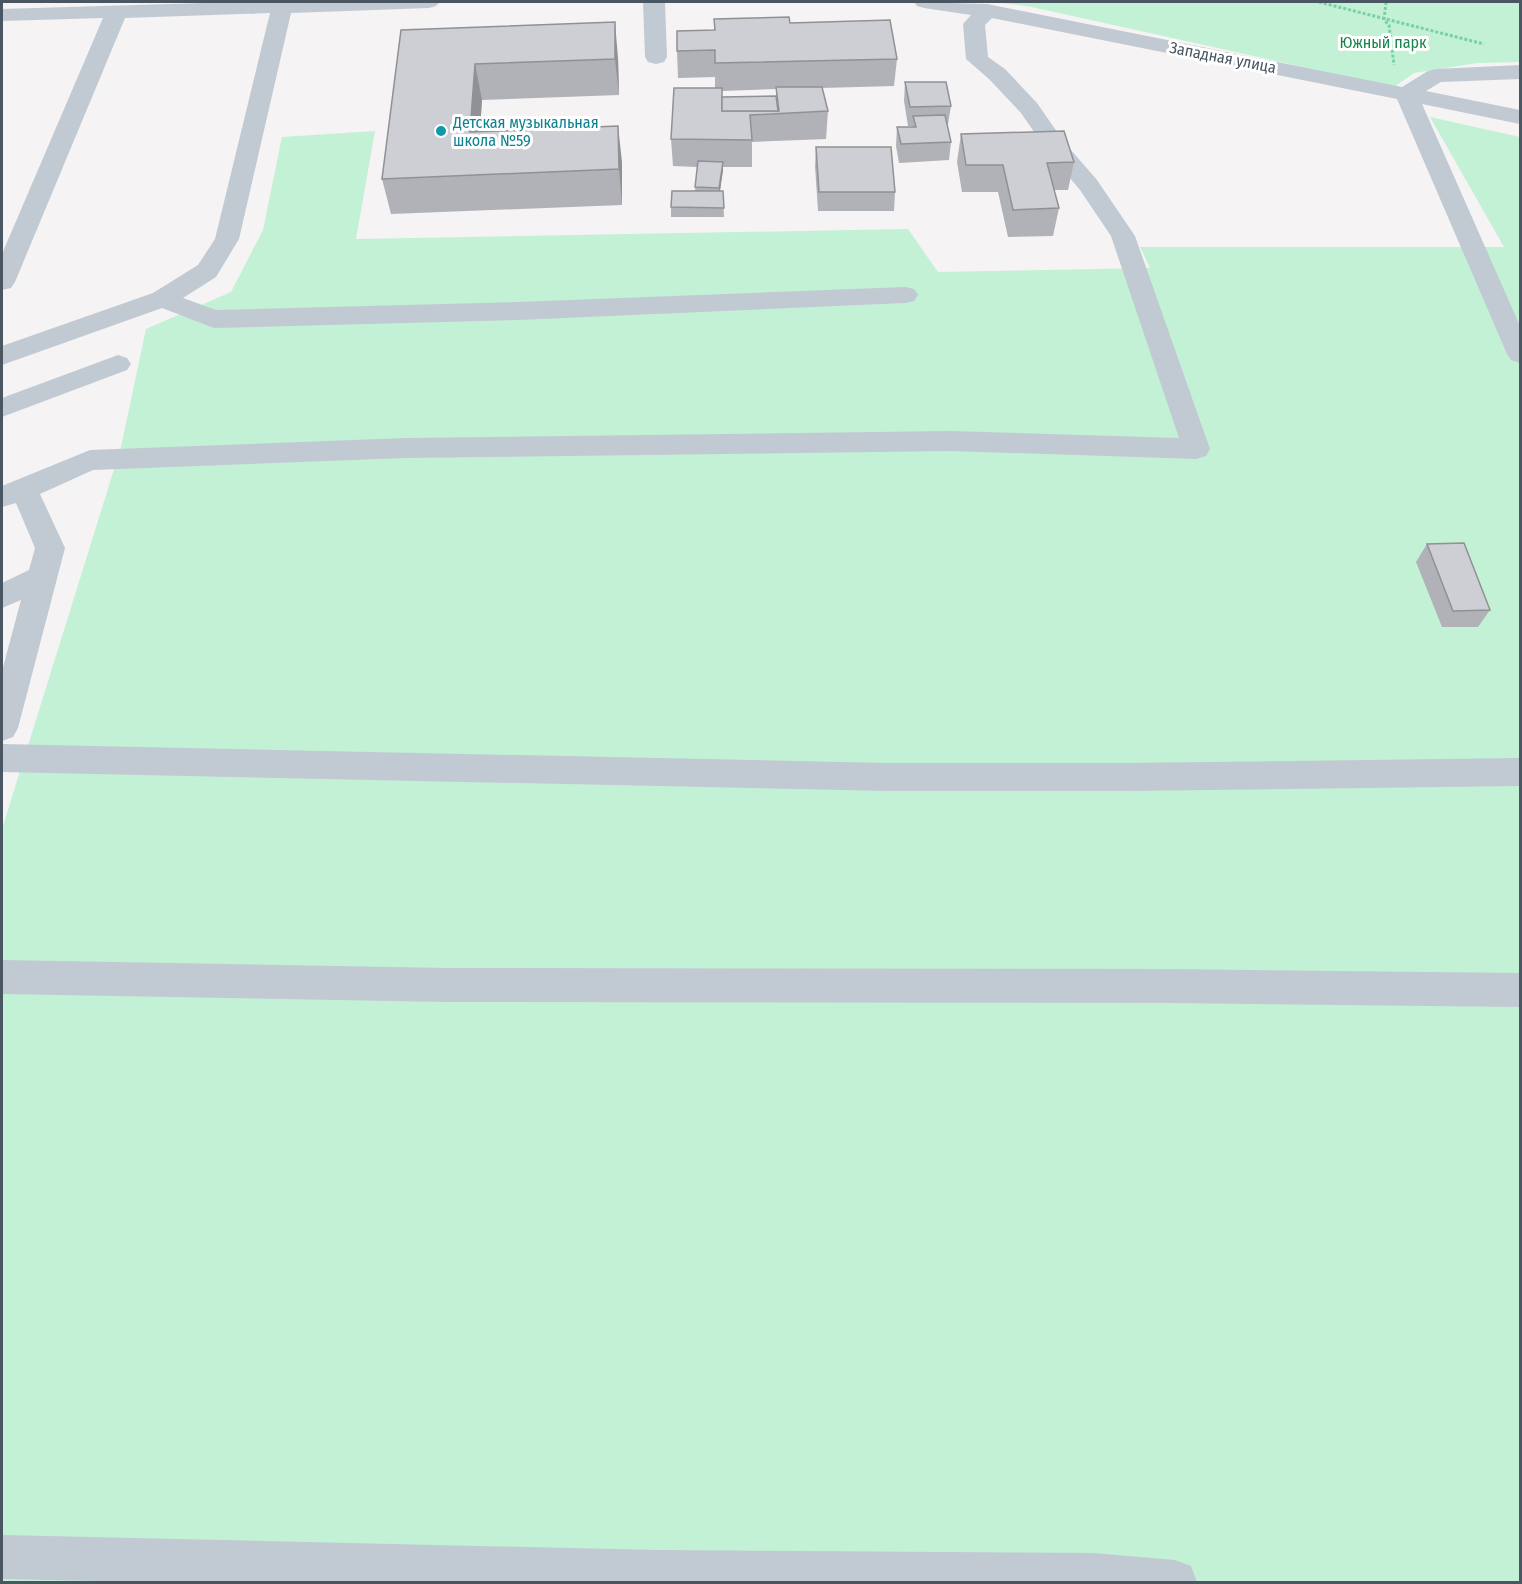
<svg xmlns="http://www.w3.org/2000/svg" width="1522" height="1584" font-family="'Fira Sans Condensed',sans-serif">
  <rect width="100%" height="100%" fill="#f5f3f3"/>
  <g fill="#c3f1d5">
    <polygon points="994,2 1520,2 1520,62 1477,63 1414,73 1394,87 1027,6"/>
    <polygon points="1430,117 1520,137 1520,1582 2,1582 2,829 121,447 146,329 231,292 263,230 282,137 375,131 356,239 908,229 938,272 1150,268 1140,247 1504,247"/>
  </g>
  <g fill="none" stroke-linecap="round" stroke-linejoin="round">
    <g stroke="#7ad0a6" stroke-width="3" stroke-dasharray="3 2" stroke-linecap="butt">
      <polyline points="1319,2 1484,44"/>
      <polyline points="1386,2 1384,20 1389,25 1394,65"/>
    </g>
    <g fill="#c1cad2" fill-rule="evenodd">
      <polygon points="236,2 440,2 436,6 429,8 291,13 239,239 216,277 183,298 216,310 518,302 905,287 914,289 918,295 914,301 905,303 518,320 214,328 162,308 2,365 2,346 153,293 198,265 215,239 270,13 125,18 15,282 11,288 2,290 2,254 103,18 2,21 2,9"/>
      <polygon points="643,2 665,2 667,57 664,62 656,64 648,62 645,57"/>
      <polygon points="914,2 987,4 1402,87 1428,71 1436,69 1520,65 1520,79 1441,82 1426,91 1520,110 1520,124 1422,104 1520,326 1520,363 1511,360 1507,354 1397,99 992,18 985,25 988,57 1005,69 1037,103 1064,142 1097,180 1135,236 1210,449 1206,456 1196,459 951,451 406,458 93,470 40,494 65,548 18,728 13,737 2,741 2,671 21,600 2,608 2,583 29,570 35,548 16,503 2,507 2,486 90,450 406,438 951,431 1179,438 1111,236 1080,190 1048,152 1021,113 989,79 966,59 963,24 971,15 924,8 917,6"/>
      <polygon points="118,355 127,358 131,364 127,370 2,417 2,398"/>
      <polygon points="2,744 887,763 1124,763 1520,758 1520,786 1124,791 887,791 2,772"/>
      <polygon points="2,960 447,968 1171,969 1520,973 1520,1007 1171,1003 447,1002 2,994"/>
      <polygon points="2,1535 657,1550 1093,1553 1175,1560 1191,1566 1197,1582 143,1582 2,1579"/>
    </g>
  </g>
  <g fill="#b0b2b7" fill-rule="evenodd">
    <path d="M 714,19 L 790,23 L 897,59 L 894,86 L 822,88 L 828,111 L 826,139 L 752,142 L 752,167 L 723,167 L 720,191 L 723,191 L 724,217 L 671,217 L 671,207 L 695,191 L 697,167 L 673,166 L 671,139 L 715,88 L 715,77 L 678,78 L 677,51 L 714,30 ZM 776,89 L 776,96 L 722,97 L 722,91 Z"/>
    <polygon points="401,30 618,58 619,95 482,100 480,131 622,162 622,205 391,214 382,179"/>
    <polygon points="905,82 951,106 948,124 947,124 951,142 949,160 899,163 896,146 897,127 912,127 912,126 908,126 904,101"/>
    <polygon points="961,134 1074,162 1068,190 1054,190 1059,208 1053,236 1008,237 998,192 962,192 957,162"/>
    <polygon points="816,147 895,192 894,211 818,211 815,166"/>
    <polygon points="1427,544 1490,610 1478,627 1442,627 1416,562"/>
  </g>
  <g fill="#909195">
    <polygon points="615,22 618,58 619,95 615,59"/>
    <polygon points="475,64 482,100 477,168 470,132"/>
    <polygon points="618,126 622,162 622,205 619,169"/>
    <polygon points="723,162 723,171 719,197 719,188"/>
  </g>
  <g fill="#cdcfd5" stroke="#909195" stroke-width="1.5">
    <polygon points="789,17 790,23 890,20 897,59 715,63 715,50 677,51 677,31 715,30 714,19"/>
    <polygon points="615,22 615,59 475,64 470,132 618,126 619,169 382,179 401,30"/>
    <polygon points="905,82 946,82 951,106 910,107"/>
    <polygon points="776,87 822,87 828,111 750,115 752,140 671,139 674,88 722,88 722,111 779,111"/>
    <polygon points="776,96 778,111 722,111 722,97"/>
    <polygon points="945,115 951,142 901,144 897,127 916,127 913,116"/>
    <polygon points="1064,131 1074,162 1047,163 1059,208 1013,210 1003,165 966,165 961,134"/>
    <polygon points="816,147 891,147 895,192 819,192"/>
    <polygon points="698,161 723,162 719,188 695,187"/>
    <polygon points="672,191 723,191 724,208 671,207"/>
    <polygon points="1464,543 1490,610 1453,611 1427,544"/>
  </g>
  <circle fill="#0f9aa8" stroke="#fff" stroke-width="2" cx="441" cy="131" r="6"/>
  <g text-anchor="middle" stroke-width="6" stroke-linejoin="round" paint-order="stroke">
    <g font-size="16" fill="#17864f" stroke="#fff">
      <text x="1383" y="48">Южный парк</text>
    </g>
    <g font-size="16" fill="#4a5661" stroke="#fff">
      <text transform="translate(1223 57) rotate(11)" y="6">Западная улица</text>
    </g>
    <g font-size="16" fill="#0d838f" stroke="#fff" text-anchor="start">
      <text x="453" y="128">Детская музыкальная<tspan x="453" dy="18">школа №59</tspan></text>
    </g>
  </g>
  <rect width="1522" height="1584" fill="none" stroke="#4a5661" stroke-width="6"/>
</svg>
